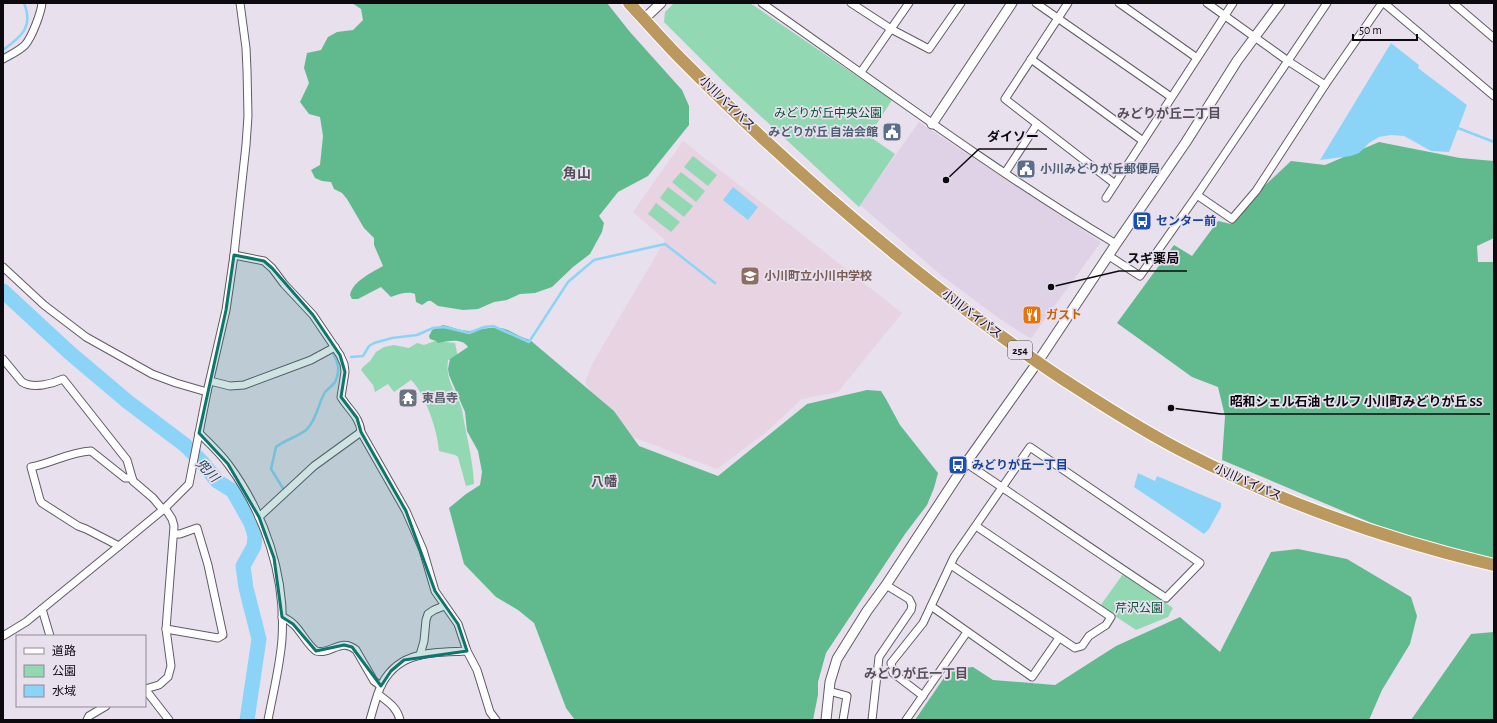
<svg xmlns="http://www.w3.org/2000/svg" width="1497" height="723" font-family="'Alegreya Sans','Noto Sans JP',sans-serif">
  <rect width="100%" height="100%" fill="#e9e0ee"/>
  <polygon fill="#dfd2e6" points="919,122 1101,242 1032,337 1030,338 1000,319 942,276 860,205"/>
  <polygon fill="#e7d3e2" points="683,141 902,313 838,392 802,399 765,433 717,469 617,431 585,382 591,366 665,240 633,212"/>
  <g fill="#92d8b3">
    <polygon points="674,3 750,3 892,100 869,136 895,154 859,207 727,85 664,22 665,12"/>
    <polygon points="693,156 717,175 708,186 684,167"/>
    <polygon points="681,172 705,191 696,202 672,182"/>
    <polygon points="668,187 693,206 684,217 660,198"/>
    <polygon points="656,203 680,222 671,232 648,214"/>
    <path d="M 435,341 L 455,343 L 458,357 L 448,360 C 446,373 450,383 456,395 C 458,400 461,405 462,410 C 466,435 473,459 474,484 L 466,486 L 458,457 L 455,455 L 439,451 C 438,432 425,393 411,380 L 394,392 L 388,384 L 375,392 L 373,385 L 361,370 L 363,367 L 370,361 L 376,352 L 384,347 L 394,345 L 409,348 L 417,343 L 424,345 Z"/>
    <polygon points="1123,574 1173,608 1168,617 1136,630 1100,606"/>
  </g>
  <g fill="#61ba8e">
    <path d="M 352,3 L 607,3 L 630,32 L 682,90 L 689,106 L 689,125 L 648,176 L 618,192 L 599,216 L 604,223 L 602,232 L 590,254 L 573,267 L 552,287 L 535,293 L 520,294 L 507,300 L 494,302 L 478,309 L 463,310 L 438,306 L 431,301 L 428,301 L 422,305 L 416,302 L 415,294 C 409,291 398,294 391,297 L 381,287 L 358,299 L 352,299 L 350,295 C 353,281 371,273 383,266 L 374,245 L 374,238 L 364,228 L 347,199 L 342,193 L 334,189 L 331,182 L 322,181 L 315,178 L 311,170 L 320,165 L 323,136 L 320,117 L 309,114 L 300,102 L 309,83 L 304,68 L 307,53 L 321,50 L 328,37 L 337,32 L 353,30 L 363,20 L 361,9 Z"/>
    <polygon points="1379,142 1460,158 1494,161 1494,238 1477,246 1478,262 1494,262 1494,560 1388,530 1222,460 1225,416 1218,387 1192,377 1117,323 1174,245 1192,256 1218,221 1231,224 1258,192 1291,161 1325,165"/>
    <path d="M 443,325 C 452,327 461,331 470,331 C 481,330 490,326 501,328 C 511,330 519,337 530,340 L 614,411 L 639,446 L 718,476 L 807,404 L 867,390 L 881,391 L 886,399 L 900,425 L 938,473 L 934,488 L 927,505 L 905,534 L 826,653 L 818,682 L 818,695 L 813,720 L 575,720 L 566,708 L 534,623 L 518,610 L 496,597 L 464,564 L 449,508 L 466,494 L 480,485 L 482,472 L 478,451 L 467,431 L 465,412 L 449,375 L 448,369 L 450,359 L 468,347 C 462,338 448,341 438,343 L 436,341 L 430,339 L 429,336 L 432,330 Z"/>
    <polygon points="1298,549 1347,559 1411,597 1417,616 1410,644 1382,690 1369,720 915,720 950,669 973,667 993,680 1055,685 1116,646 1180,617 1220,652 1271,552"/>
    <polygon points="1494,632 1494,720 1411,720 1471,634"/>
  </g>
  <g fill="#8cd4f7">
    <polygon points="1391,43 1419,65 1418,68 1467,105 1449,152 1431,151 1404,136 1391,135 1379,137 1369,143 1359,153 1351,156 1320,160"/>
    <polygon points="733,187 758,207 748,220 723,200"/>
    <polygon points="1138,473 1155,481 1157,476 1221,503 1221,507 1209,529 1204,534 1134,487"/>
  </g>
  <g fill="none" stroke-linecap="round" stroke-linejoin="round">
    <g stroke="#8cd4f7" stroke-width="2.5">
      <path d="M 3,50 C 21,37 34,27 24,3"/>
      <polyline points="1458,128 1494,142"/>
      <polyline points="351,357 363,356 369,346 374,343 392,338 417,335 433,328 444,327 469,333 484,327 493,326 529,342 568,282 594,260 665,244 715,283"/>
      <path d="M 284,490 L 271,469 L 276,447 C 285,440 297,437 306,430 C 316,421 318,405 324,394 C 327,388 334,386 336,380 C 340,371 338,361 333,353"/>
    </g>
    <polyline stroke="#8cd4f7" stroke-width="15" points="3,291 70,353 128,402 185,445 202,462 217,481 233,491 251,523 255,536 254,546 243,566 246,588 259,639 247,720"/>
    <defs>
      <g id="minor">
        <path d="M 762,3 C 879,85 994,171 1116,244"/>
        <polyline points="851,3 891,29 929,49 961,3"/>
        <polyline points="1036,3 1171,97"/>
        <polyline points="1068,3 1005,99 1115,184"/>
        <polyline points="1119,3 1197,58"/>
        <polyline points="1207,3 1288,61 1325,85"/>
        <polyline points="1384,3 1494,96"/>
        <polyline points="1453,3 1494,38"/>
        <path d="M 3,59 C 10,55 19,51 25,45 C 32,37 41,13 42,3"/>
        <polyline points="1031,59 1143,141"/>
        <polyline points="861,72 909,3"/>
        <polyline points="1005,173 1037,124"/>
        <polyline points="1197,195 1232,219 1256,191 1325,85 1382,3"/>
        <polyline points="1106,198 1233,3"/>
        <path d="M 234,255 L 264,261 L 272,268 L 284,284 L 313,315 L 340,355 L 344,364 L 345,372 L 341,397 C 348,409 360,417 361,432 L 406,511 L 423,550 L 435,591 L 458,624 L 467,651 L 477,670 L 490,712 L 496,720"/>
        <polyline points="1109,256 1140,276 1197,195 1327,3"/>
        <polyline points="3,267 44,305 86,337 152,374 176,383 207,392"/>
        <path d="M 3,359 L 22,382 C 33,389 52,384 63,379 L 127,460 L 133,481 L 153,498 L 163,510"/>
        <polyline points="210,381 230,386 244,385 311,360 335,347"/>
        <path d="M 199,433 C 209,443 220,453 228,464 C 265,514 286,576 282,639 C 280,666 273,693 268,720"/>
        <polyline points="259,517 314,466 361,432"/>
        <path d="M 119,546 L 86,529 L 78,526 L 42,503 L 40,500 L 31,467 C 53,463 69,452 91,451 L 125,478 L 132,478"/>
        <polyline points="951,565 1075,648 1082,646 1089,636 1106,625 1111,617 976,526"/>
        <polyline points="931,606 1032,677 1059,638"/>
        <polyline points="42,609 50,636"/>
        <path d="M 282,617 C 299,623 303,641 316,651 C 331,655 341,637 356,650 L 374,681 L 381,686"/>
        <polyline points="166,629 218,638 223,635 208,565 197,528 180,534 174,534"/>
        <polyline points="3,636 26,622 119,546 165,508 189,484 207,392 226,310 234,255 246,145 248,116 247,70 246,48 240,3"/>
        <polyline points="420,655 424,641 426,620 428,614 434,610 444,606"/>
        <polyline points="145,689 159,685 168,677 171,666 166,629 174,526 172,519 165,508"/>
        <polyline points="145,689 169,720"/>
        <polyline points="829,691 847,696 843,720"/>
        <path d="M 378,694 C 388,702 397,707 400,720"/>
        <path d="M 923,696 L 893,673 L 891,663 L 923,623 L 954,557 L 1030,447 L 1200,563 L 1166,598 C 1099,554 1033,508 966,463"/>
        <polyline points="87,720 89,716 106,706"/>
        <path d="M 370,720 C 373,709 376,698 380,688 C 397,650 432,653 467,651"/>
        <polyline points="872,720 879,657 911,610 912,605 909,599 886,585"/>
        <polyline points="906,720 967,632"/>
      </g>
      <g id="tertiary">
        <polyline points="644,19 661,3"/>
        <polyline points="932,124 1012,3"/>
        <polyline points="826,720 830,682 837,659 867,611 886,585 966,463 1037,363 1116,244 1186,142 1237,61 1280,3"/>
      </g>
      <path id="trunk" d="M 629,3 C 647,22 664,42 683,61 C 749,128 820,192 893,252 C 952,300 1011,346 1075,387 C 1112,411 1148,434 1188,454 C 1285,504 1388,540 1494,565"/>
    </defs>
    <use href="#minor" stroke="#625a66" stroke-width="9"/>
    <use href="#tertiary" stroke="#625a66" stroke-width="11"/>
    <use href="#trunk" stroke="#fff" stroke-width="14"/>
    <use href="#minor" stroke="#fff" stroke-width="7"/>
    <use href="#tertiary" stroke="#fff" stroke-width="9"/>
    <use href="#trunk" stroke="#bb985e" stroke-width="12"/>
  </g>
  <path fill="#0f766e" fill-opacity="0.2" stroke="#0f766e" stroke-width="3" stroke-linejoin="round" d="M 234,255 L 264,261 L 272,268 L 313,315 L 340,355 L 345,372 L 341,397 L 357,418 L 361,432 L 406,511 L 435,591 L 458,624 L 467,651 L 404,660 L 391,671 L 381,686 L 352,647 L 344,645 L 316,651 L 293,624 L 282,617 L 274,558 L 259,517 L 228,464 L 199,433 L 226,310 Z"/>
  <defs>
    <symbol id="civic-square" viewBox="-11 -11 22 22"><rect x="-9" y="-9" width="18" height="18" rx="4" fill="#5c6f8a" stroke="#e9e0ee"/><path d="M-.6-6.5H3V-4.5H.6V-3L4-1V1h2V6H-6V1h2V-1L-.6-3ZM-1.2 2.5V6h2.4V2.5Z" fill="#fff"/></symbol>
    <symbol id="bus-square" viewBox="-11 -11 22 22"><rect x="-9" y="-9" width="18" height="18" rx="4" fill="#1a4fb4" stroke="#e9e0ee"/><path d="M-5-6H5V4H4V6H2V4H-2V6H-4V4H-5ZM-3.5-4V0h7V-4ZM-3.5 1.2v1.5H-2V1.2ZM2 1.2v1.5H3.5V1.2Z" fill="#fff"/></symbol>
    <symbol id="school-square" viewBox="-11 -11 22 22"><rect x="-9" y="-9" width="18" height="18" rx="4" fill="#8d6e63" stroke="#e9e0ee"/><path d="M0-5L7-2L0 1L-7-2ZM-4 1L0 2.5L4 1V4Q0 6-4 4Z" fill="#fff"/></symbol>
    <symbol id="restaurant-square" viewBox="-11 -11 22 22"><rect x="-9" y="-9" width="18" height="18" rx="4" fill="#e8710a" stroke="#e9e0ee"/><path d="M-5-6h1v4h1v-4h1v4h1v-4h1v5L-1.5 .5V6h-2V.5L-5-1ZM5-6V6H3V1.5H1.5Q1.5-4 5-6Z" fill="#fff"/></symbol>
    <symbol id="temple-square" viewBox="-11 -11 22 22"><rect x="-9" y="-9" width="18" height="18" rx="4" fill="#6b7280" stroke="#e9e0ee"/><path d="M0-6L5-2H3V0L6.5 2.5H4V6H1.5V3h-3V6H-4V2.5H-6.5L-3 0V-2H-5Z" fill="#fff"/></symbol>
  </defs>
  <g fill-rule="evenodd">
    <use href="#civic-square" x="881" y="121" width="22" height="22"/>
    <use href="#civic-square" x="1015" y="158" width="22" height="22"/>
    <use href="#bus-square" x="1131" y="210" width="22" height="22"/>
    <use href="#school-square" x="739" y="265" width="22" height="22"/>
    <use href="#restaurant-square" x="1021" y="304" width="22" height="22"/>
    <use href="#temple-square" x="397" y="387" width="22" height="22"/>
    <use href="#bus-square" x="947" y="454" width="22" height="22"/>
  </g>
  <g text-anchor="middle" stroke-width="3.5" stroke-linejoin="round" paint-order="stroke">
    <rect fill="#e9e0ee" stroke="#4f4a52" stroke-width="1" x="1008" y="341" width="24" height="18" rx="3"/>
    <g font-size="11" font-weight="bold" fill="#0d0a0f">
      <text x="1020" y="354">254</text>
    </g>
    <g font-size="12" fill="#0d0a0f" stroke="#e9e0ee">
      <text transform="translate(727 103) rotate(44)" y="4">小川バイパス</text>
      <text transform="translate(972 314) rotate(37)" y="4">小川バイパス</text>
      <text transform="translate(1248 482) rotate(24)" y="4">小川バイパス</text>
    </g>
    <g font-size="12" fill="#065034" stroke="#e9e0ee">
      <text x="828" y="117">みどりが丘中央公園</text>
      <text x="1139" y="612">芹沢公園</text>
    </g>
    <g font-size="12" font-weight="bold" fill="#4e5e75" stroke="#e9e0ee" text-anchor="end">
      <text x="878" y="136">みどりが丘 自治会館</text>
      <text x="1040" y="173" text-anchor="start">小川みどりが丘郵便局</text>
    </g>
    <g font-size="12" font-weight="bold" fill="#164399" stroke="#e9e0ee" text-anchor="start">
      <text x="1156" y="225">センター前</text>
      <text x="972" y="469">みどりが丘一丁目</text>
    </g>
    <g font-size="12" font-weight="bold" fill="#785e54" stroke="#e9e0ee" text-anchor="start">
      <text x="764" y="280">小川町立小川中学校</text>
    </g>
    <g font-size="12" font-weight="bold" fill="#c56008" stroke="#e9e0ee" text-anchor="start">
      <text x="1046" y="319">ガスト</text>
    </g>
    <g font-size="12" font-weight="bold" fill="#5b616d" stroke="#e9e0ee" text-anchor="start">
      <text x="422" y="402">東昌寺</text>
    </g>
    <g font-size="13" font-weight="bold" fill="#564f5a" stroke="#e9e0ee">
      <text x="1169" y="118">みどりが丘二丁目</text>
      <text x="604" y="486">八幡</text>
      <text x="916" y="678">みどりが丘一丁目</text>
    </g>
    <g font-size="13" font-style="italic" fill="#194355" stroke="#e9e0ee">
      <text transform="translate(208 470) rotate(46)" y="5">兜川</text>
    </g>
    <g font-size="14" font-weight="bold" fill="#564f5a" stroke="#e9e0ee">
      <text x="577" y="178">角山</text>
    </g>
  </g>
  <path fill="none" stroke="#0d0a0f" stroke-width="1.5" d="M946 180L979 149H1047M1051 287L1119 271H1187M1171 408L1221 414H1490"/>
  <g fill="#0d0a0f" stroke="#e9e0ee" stroke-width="1.5">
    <circle cx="946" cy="180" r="4"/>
    <circle cx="1051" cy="287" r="4"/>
    <circle cx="1171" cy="408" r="4"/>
  </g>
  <g font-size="13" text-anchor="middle" font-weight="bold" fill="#0d0a0f" stroke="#e9e0ee" stroke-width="3.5" stroke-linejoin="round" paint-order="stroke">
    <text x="1013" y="141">ダイソー</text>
    <text x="1153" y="263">スギ薬局</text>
    <text x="1356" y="406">昭和シェル石油 セルフ 小川町みどりが丘 SS</text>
  </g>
  <rect width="1497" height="723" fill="none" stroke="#0d0a0f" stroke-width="8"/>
  <rect x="16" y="635" width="130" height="72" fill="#e9e0ee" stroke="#918a95"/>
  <rect x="24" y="648" width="20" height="6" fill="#ffffff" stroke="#918a95"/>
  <text x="52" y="655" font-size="12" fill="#0d0a0f">道路</text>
  <rect x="24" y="665" width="20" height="12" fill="#92d8b3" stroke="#918a95"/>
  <text x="52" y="675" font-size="12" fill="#0d0a0f">公園</text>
  <rect x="24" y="685" width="20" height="12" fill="#8cd4f7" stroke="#918a95"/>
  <text x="52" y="695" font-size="12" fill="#0d0a0f">水域</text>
  <path d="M1353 34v6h64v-6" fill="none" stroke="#0d0a0f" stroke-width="2"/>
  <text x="1359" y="34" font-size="12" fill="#0d0a0f" stroke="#e9e0ee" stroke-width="3" paint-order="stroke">50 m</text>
</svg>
